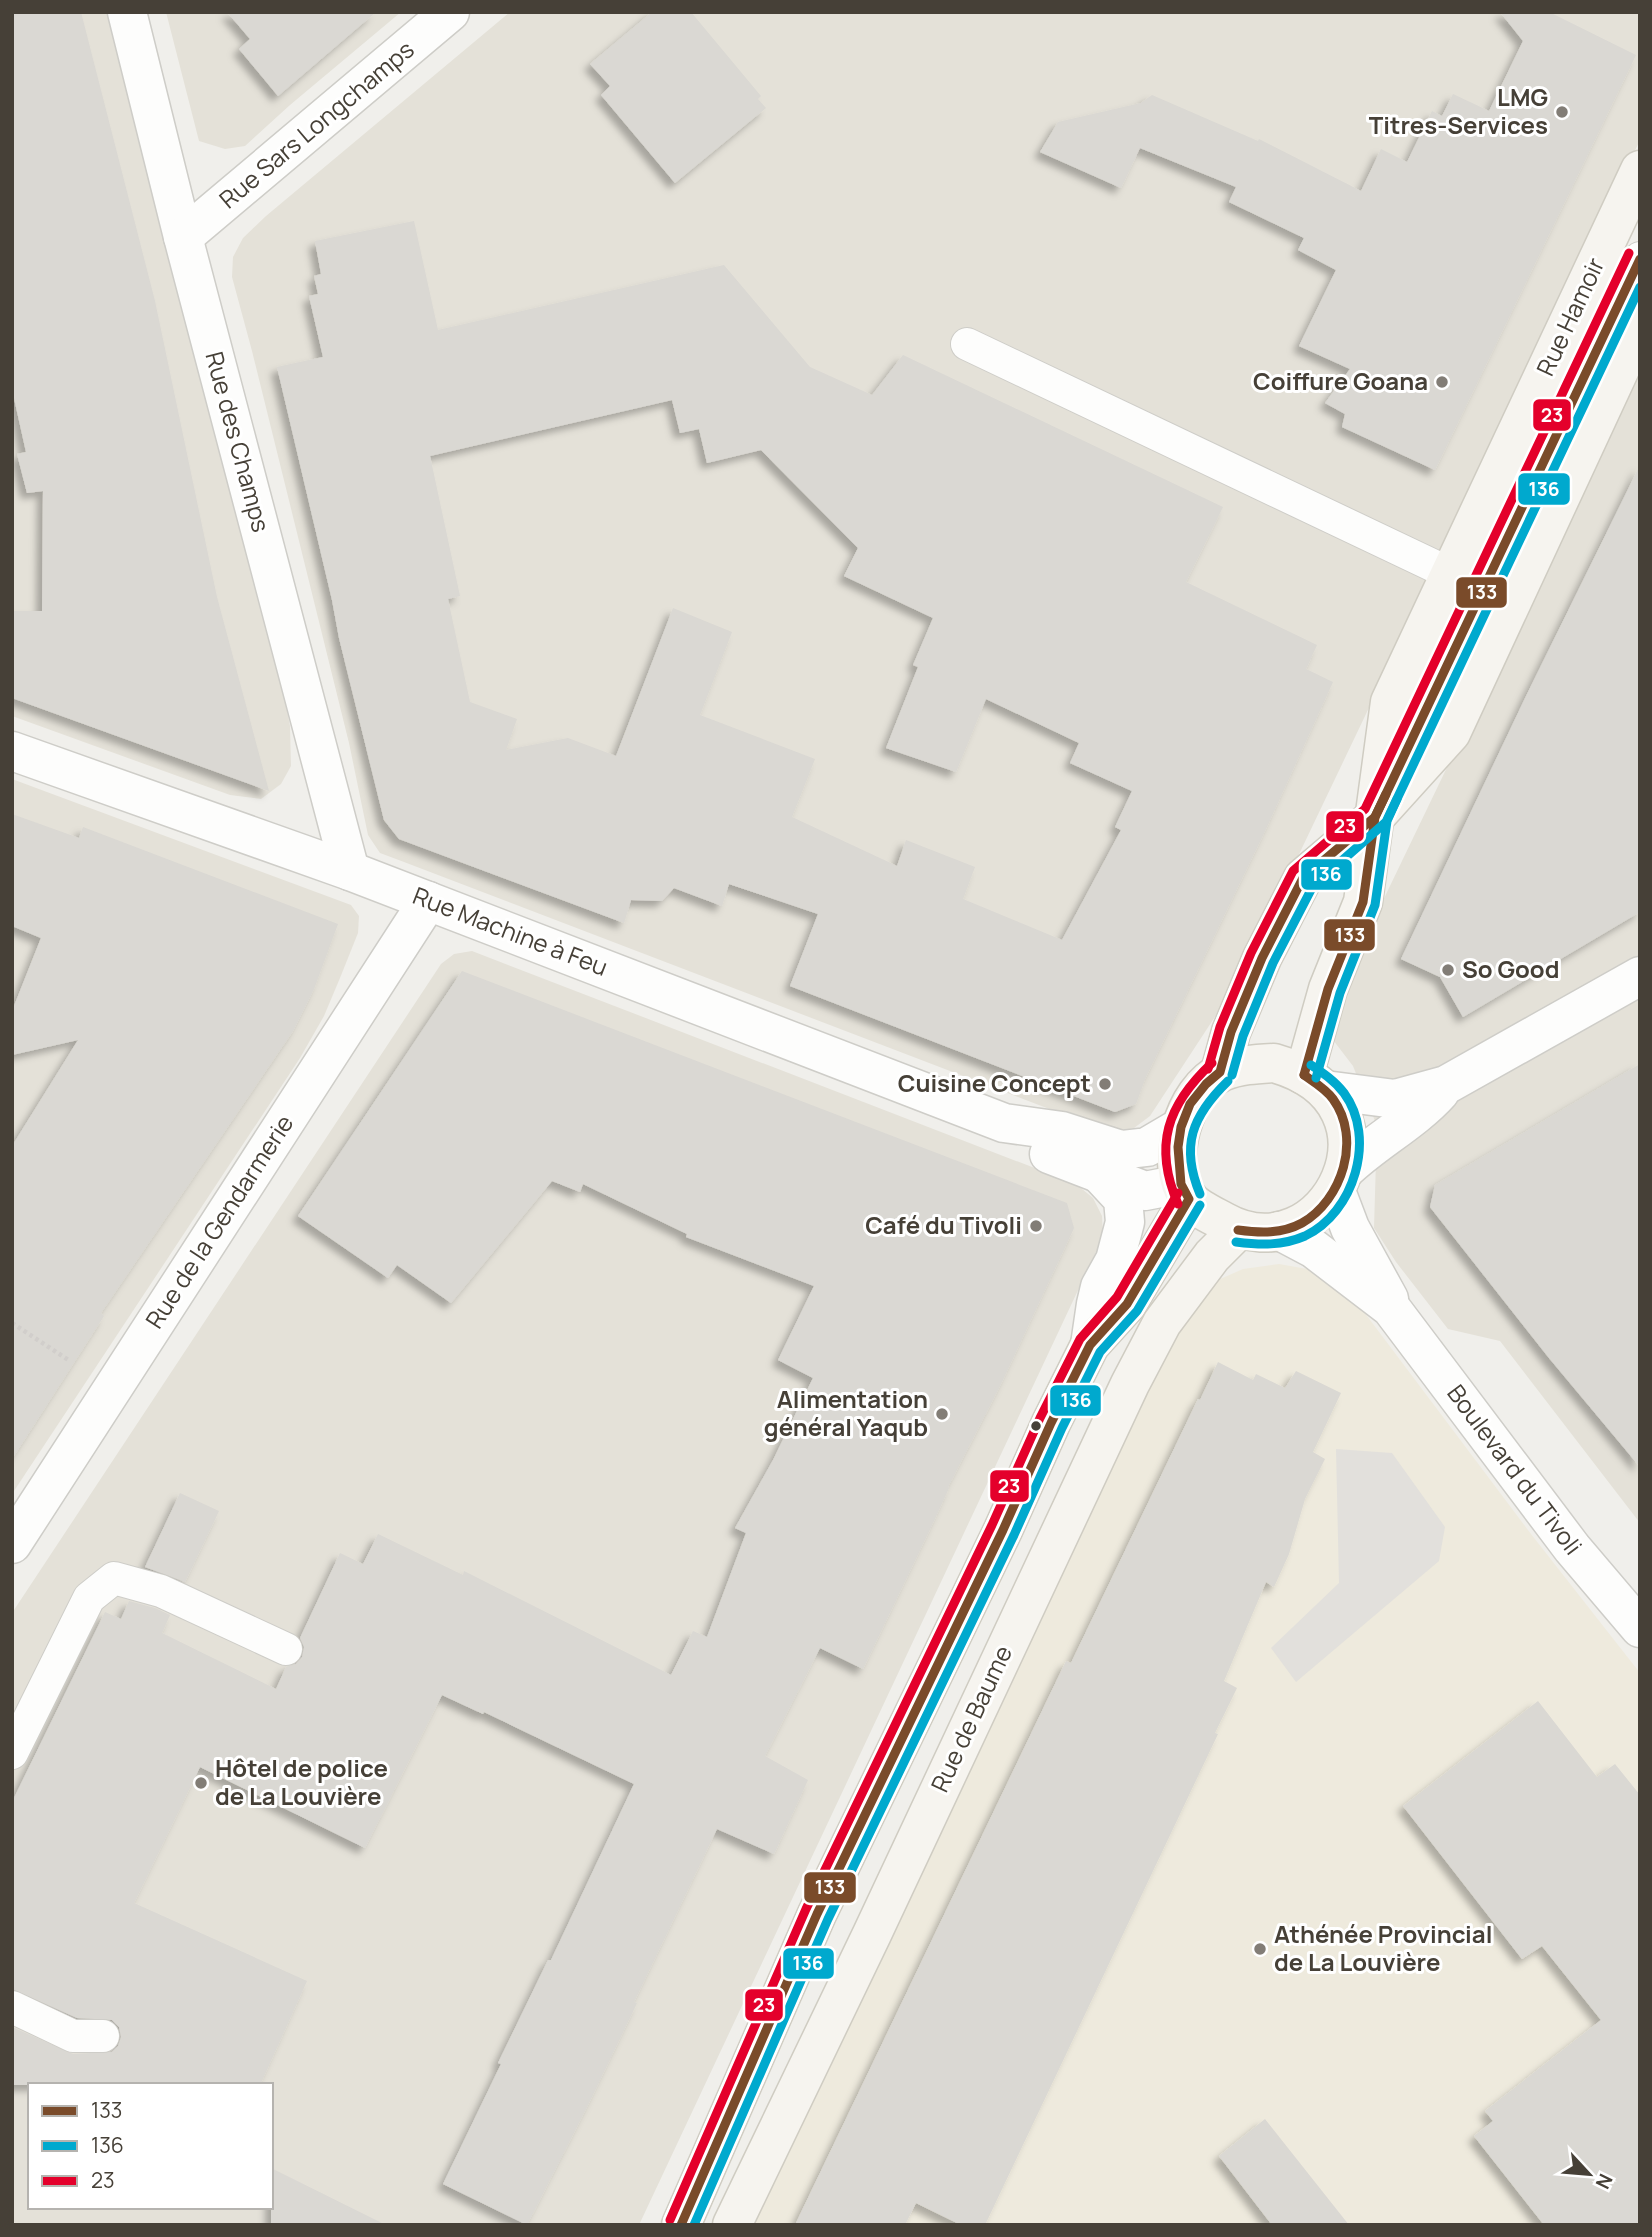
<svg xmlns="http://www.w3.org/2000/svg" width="1652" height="2237" font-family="Manrope,sans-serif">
  <defs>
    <filter id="shadow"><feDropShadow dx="-6" dy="6" stdDeviation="3.5" flood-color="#0004"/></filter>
  </defs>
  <rect width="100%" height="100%" fill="#f0efeb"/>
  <g fill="#e4e1d8" fill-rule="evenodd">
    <polygon points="12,12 113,12 281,679 290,726 291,766 281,784 261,799 230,795 12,716"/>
    <polygon points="166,12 401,12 290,105 245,146 225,149 199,141"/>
    <polygon points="510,12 1640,12 1640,140 1239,980 1150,1116 1134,1128 1112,1133 404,862 380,853 368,835 349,743 252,351 232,277 233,257 243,238 266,216"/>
    <polygon points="1640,366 1640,1523 1500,1341 1448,1329 1396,1262 1374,1228 1377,1126 1353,1066 1330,1036 1339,992"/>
    <polygon points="12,779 351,905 359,916 358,933 340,978 324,1016 300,1058 12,1494"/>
    <path d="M 472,951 L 1076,1184 L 1093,1198 L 1102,1216 L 1103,1237 L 639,2225 L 12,2225 L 12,1613 L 441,964 L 454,954 ZM 30,2085 L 271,2085 L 271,2207 L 30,2207 Z"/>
  </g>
  <polygon fill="#eeeadd" points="1279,1264 1324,1272 1346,1288 1531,1534 1640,1673 1640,2225 752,2225 1080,1521 1172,1341 1209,1284 1243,1269"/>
  <polygon fill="#e2e0dc" points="1336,1449 1392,1453 1445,1527 1439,1561 1296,1682 1271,1648 1339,1583"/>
  <g fill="#dad8d3" fill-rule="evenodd" filter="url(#shadow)">
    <polygon points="12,12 81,12 155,301 217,597 269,791 12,698 12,611 42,611 43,491 27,493 17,454 26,452 12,389"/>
    <polygon points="227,12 376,12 278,96 239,49 250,39"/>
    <polygon points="652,12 691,12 761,96 758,99 766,108 675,183 601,95 610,86 590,64"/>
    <polygon points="1500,12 1549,12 1636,55 1435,470 1342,427 1345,414 1325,403 1350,369 1299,346 1336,270 1298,250 1304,238 1229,202 1236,187 1140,148 1121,188 1040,152 1058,122 1141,103 1152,95 1258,141 1259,139 1361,191 1381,149 1407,162 1432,111 1442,116 1453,94 1489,111 1523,41"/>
    <path d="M 414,221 L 438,330 L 724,265 L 810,367 L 872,395 L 903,355 L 1223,507 L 1186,582 L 1317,645 L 1306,669 L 1333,682 L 1265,831 L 1145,1079 L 1136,1104 L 1115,1112 L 790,986 L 818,914 L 729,884 L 722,906 L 674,888 L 662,901 L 631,900 L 624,923 L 399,839 L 384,820 L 339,638 L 332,600 L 277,367 L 323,357 L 309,296 L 318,294 L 314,276 L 321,274 L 315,241 ZM 672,400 L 680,433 L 699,429 L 707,463 L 761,450 L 858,548 L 844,576 L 933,618 L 913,665 L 918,667 L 886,748 L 956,772 L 986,699 L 1079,743 L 1070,763 L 1132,791 L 1115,827 L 1121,830 L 1062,940 L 963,899 L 975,867 L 906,840 L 897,866 L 792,817 L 815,759 L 700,715 L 732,632 L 673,608 L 616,756 L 568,738 L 506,750 L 517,719 L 470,702 L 448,599 L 460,596 L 430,456 Z"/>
    <polygon points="1640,465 1640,912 1463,1017 1440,977 1401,959 1527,694"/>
    <polygon points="12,814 79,838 83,827 338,924 314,989 293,1031 101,1313 104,1316 12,1459 12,1146 78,1040 12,1055 12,1011 41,938 12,926"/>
    <polygon points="462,971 1067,1203 1074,1228 1000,1386 948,1487 949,1488 932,1525 863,1669 820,1648 765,1756 808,1780 774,1854 717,1829 634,2002 637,2003 588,2105 527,2225 443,2184 501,2064 498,2063 548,1960 551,1960 634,1784 484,1712 483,1714 442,1695 365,1848 200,1767 134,1903 307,1981 260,2085 12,2085 12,2027 73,2054 112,2052 118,2046 121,2037 119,2027 112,2020 77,2018 12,1989 12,1802 105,1612 121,1619 129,1601 155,1608 170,1615 162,1633 276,1689 286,1667 296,1664 302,1657 304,1647 300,1638 340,1553 363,1564 378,1534 463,1575 464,1571 671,1675 693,1631 707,1637 746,1533 735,1528 773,1460 813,1378 778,1360 814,1286 686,1237 687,1234 583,1184 580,1192 552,1181 451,1303 397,1265 388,1278 298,1216"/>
    <polygon points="1640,1064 1640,1467 1549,1358 1430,1207 1435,1185"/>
    <polygon points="1218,1362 1253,1380 1256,1374 1285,1388 1296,1371 1341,1393 1313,1452 1325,1459 1305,1499 1289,1554 1274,1587 1266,1582 1224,1681 1237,1688 1215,1733 1218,1734 985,2225 961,2225 916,2203 905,2225 795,2225 1066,1661 1071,1663 1198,1399 1200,1400"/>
    <polygon points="180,1493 219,1511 185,1582 145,1567"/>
    <polygon points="1538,1701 1597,1777 1615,1764 1640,1795 1640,2225 1544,2225 1474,2136 1493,2121 1485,2111 1601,2020 1542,1946 1522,1959 1403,1806"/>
    <polygon points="1265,2119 1349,2225 1272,2225 1219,2156"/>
    <polygon points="271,2168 386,2225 271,2225"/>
  </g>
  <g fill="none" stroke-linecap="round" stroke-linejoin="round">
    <defs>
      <g id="service">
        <polyline points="967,344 1451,574"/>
        <polyline points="1386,795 1640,258"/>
        <polyline points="12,1753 89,1598 114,1578 161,1591 286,1649"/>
        <polyline points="12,2007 73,2036 103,2036"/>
      </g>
      <g id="minor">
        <polyline points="127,12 183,237 350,871"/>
        <polyline points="183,237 450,12"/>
        <polyline points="12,751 350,871 1004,1123 1062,1131 1121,1150 1147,1147 1181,1127"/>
        <polyline points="1325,1090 1395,1099 1446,1085 1640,976"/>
        <polyline points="1049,1154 1145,1191 1181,1184"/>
        <path d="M 1345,1170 C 1374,1142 1413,1122 1440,1092"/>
        <polyline points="1090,1345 1096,1304 1100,1287 1115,1260 1125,1222 1123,1199 1097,1171"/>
        <polyline points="12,1544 428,901"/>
      </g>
      <g id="tertiary">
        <polyline points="1336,1191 1350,1228 1389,1299"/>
        <polyline points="1280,1231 1314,1249 1391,1308 1572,1548 1640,1628"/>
      </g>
      <g id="secondary">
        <path d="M 1274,1063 C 1416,1103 1326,1279 1223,1221 C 1212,1215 1196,1208 1188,1198 C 1163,1163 1183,1090 1222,1072 C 1238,1065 1256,1064 1274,1063 Z"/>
        <polyline points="1220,1072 1231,1032 1262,958 1303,878 1375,817 1451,733 1640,326"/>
        <polyline points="1304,1075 1328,989 1363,902 1390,702 1640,170"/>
        <polyline points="681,2225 817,1914 1003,1530 1051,1423 1090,1345 1127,1304 1189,1199"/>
        <polyline points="732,2225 872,1934 1130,1384 1162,1323 1212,1256 1238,1230"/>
      </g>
    </defs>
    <use href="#service" stroke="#cecdc8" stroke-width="34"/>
    <use href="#minor" stroke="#cecdc8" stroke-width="41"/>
    <use href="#tertiary" stroke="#cecdc8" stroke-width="41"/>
    <use href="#secondary" stroke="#cfccc2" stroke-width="41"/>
    <polyline stroke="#d1cecb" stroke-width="4.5" stroke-dasharray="3.5 3.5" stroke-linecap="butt" points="12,1323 70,1361"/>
    <use href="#service" stroke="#fdfdfc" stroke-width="32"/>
    <use href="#minor" stroke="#fdfdfc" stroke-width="38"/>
    <use href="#tertiary" stroke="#fdfdfc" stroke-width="38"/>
    <use href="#secondary" stroke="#f6f4ef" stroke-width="38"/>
    <defs>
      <g id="bus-1">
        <polyline points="1304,1075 1328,989 1363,902 1375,817 1386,794"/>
        <path d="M 1238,1230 C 1260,1233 1282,1234 1302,1223 C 1342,1200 1362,1139 1333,1099 C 1326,1089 1314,1082 1304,1075"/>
        <polyline points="681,2225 817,1914 1003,1530 1051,1423 1090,1345 1127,1304 1189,1199 1181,1184 1178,1147 1181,1127 1190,1104 1206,1084 1220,1072 1231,1032 1262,958 1303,878 1375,817 1640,259"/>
      </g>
      <g id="bus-2">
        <polyline points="1232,1075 1243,1036 1273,963 1313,886 1386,822 1640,287"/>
        <polyline points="1316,1078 1340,993 1375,905 1387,821 1397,799"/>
        <path d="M 1200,1194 C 1180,1146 1192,1116 1228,1081"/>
        <path d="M 1236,1242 C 1260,1245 1282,1246 1305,1236 C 1354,1213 1377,1138 1344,1093 C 1335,1081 1323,1073 1311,1065"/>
        <polyline points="694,2225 828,1919 1014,1535 1062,1428 1100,1352 1137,1311 1200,1205"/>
      </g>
      <g id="bus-3">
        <polyline points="1208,1069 1220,1027 1251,953 1293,871 1365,809 1629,253"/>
        <path d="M 1178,1204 C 1153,1146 1167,1105 1212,1063"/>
        <polyline points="670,2220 806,1909 992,1525 1040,1418 1080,1339 1117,1297 1178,1193"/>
      </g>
    </defs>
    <use href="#bus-1" stroke="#fff" stroke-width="14"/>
    <use href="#bus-2" stroke="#fff" stroke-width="14"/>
    <use href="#bus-3" stroke="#fff" stroke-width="14"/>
    <use href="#bus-1" stroke="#7a4b2a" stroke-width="9"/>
    <use href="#bus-2" stroke="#00a9ce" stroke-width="9"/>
    <use href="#bus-3" stroke="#e4002b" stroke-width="9"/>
  </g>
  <g fill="#827d76" stroke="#fff" stroke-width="2.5">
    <circle cx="1562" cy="112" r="7"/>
    <circle cx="1442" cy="382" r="7"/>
    <circle cx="1448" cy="970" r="7"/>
    <circle cx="1105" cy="1084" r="7"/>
    <circle cx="1036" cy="1226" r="7"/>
    <circle cx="942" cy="1414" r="7"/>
    <circle cx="201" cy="1783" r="7"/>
    <circle cx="1260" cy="1949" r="7"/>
  </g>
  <circle fill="#464037" stroke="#fff" stroke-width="2.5" cx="1036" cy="1426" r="6"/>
  <g text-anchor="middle" stroke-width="6" stroke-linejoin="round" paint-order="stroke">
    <g font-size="24" font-weight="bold" fill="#464037" stroke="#fff" text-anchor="end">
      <text x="1548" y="106">LMG<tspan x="1548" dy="28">Titres-Services</tspan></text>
      <text x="1428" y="390">Coiffure Goana</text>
      <text x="1462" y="978" text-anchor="start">So Good</text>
      <text x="1091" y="1092">Cuisine Concept</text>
      <text x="1022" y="1234">Café du Tivoli</text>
      <text x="928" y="1408">Alimentation<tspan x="928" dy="28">général Yaqub</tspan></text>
      <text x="215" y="1777" text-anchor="start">Hôtel de police<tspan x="215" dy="28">de La Louvière</tspan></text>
      <text x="1274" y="1943" text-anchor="start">Athénée Provincial<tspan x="1274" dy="28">de La Louvière</tspan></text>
    </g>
    <g font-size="24" fill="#464037" stroke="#fff">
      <text transform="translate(317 125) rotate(-40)" y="8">Rue Sars Longchamps</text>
      <text transform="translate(1571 317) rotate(-65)" y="8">Rue Hamoir</text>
      <text transform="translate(237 442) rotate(75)" y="8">Rue des Champs</text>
      <text transform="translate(510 932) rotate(21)" y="8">Rue Machine à Feu</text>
      <text transform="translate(220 1222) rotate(-57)" y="8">Rue de la Gendarmerie</text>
      <text transform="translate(1514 1470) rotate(53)" y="8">Boulevard du Tivoli</text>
      <text transform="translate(972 1719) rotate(-65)" y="8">Rue de Baume</text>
    </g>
  </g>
  <g stroke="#fff" stroke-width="2.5">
    <rect x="1532" y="398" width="40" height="34" rx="7" fill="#e4002b"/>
    <rect x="1517" y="472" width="54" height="34" rx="7" fill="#00a9ce"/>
    <rect x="1455" y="576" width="53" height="33" rx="7" fill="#7a4b2a"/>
    <rect x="1325" y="810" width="40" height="33" rx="7" fill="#e4002b"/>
    <rect x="1300" y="858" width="53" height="33" rx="7" fill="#00a9ce"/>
    <rect x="1323" y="918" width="53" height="34" rx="7" fill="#7a4b2a"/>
    <rect x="1049" y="1384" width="53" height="33" rx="7" fill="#00a9ce"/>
    <rect x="989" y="1469" width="41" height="34" rx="7" fill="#e4002b"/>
    <rect x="803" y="1871" width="54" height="33" rx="7" fill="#7a4b2a"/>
    <rect x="782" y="1947" width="53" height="33" rx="7" fill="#00a9ce"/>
    <rect x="744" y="1988" width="40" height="34" rx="7" fill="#e4002b"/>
  </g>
  <g font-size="19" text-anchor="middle" font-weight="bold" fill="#fff">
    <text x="1552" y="422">23</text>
    <text x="1544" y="496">136</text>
    <text x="1482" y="599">133</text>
    <text x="1345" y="833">23</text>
    <text x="1326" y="881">136</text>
    <text x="1350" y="942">133</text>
    <text x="1076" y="1407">136</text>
    <text x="1009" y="1493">23</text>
    <text x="830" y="1894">133</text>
    <text x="808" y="1970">136</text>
    <text x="764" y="2012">23</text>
  </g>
  <rect width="1652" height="2237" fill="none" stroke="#464037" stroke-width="28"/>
  <rect x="28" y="2083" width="245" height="126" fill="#ffffff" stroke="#b5b3af" stroke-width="2"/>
  <rect x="42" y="2106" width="35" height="10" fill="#7a4b2a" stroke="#b5b3af" stroke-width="2"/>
  <text x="91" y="2118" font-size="21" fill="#464037">133</text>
  <rect x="42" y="2141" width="35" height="10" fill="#00a9ce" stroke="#b5b3af" stroke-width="2"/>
  <text x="91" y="2153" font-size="21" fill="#464037">136</text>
  <rect x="42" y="2176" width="35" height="10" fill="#e4002b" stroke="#b5b3af" stroke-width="2"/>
  <text x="91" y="2188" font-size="21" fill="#464037">23</text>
  <g transform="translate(1589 2174) rotate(116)" stroke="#ffffff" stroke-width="5" paint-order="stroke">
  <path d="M0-5L12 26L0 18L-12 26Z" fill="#464037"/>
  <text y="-10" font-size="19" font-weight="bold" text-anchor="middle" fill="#464037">N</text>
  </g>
</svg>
